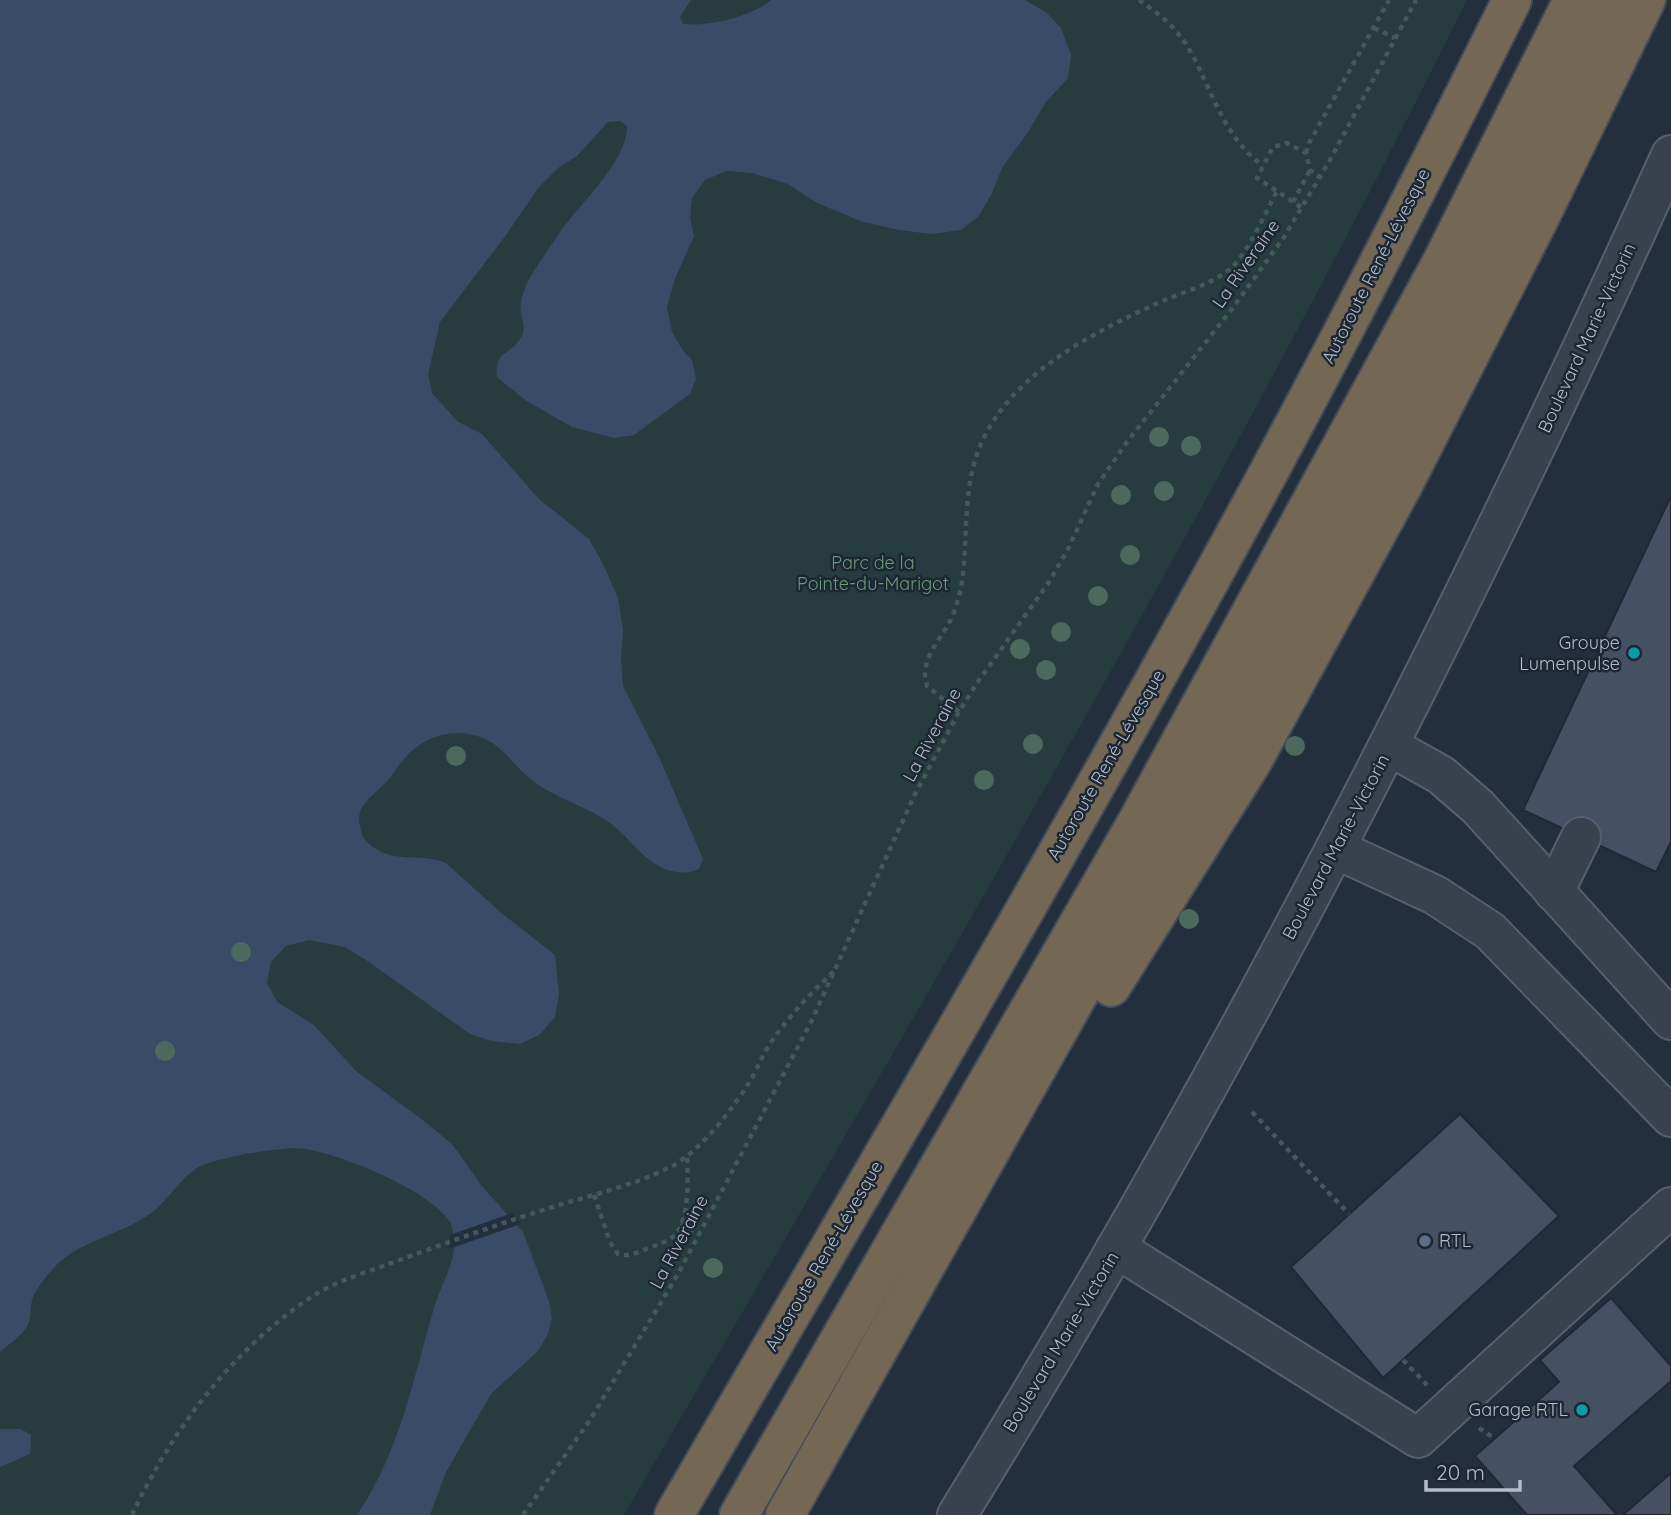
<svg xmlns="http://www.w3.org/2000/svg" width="1671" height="1515" font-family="Quicksand,sans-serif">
  <rect width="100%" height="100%" fill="#242f3e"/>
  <path fill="#263c3f" d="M 652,0 L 1467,0 C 1210,518 915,1016 624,1515 L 0,1515 L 0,1164 L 308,516 Z"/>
  <g fill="#394c67">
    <path d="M 0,0 L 691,0 L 680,17 L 683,24 C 707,27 753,16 771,0 L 1025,0 L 1047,13 L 1061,28 L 1071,55 L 1068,78 L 1046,102 L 1028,132 L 1002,168 L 991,195 L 978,217 L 961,230 L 931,234 L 899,230 L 863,222 L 817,203 L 788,184 L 752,173 L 727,171 L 705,180 L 692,198 L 690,218 L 694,236 L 675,279 L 667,307 L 672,332 L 683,351 L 692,360 L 696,379 L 690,394 L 634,435 L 614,438 L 572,427 L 525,400 L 497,377 C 494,351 509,356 520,339 C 529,326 518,316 521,303 C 524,280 544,257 556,238 C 576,206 627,164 627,126 L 620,121 L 608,122 L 577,156 L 558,168 L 539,187 L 503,239 L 440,322 L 428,374 L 432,393 L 458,422 L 482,434 L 539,499 L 589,539 L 603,564 L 618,598 L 623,630 L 621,660 L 623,686 L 659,757 L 703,859 L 699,869 C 687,875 671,873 659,866 C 638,855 626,833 607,821 C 582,804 551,797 528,777 C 514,765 503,747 485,739 C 456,726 424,735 404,759 C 398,765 394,774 388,780 C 376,795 354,804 360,827 C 362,832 362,837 366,841 C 393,867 418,851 446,863 L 499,911 L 555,955 L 559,994 L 555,1017 L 539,1035 L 520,1044 L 492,1041 L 470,1034 L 369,962 L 345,947 L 309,940 L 286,946 L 271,962 L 267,983 L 277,1002 L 314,1025 L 356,1071 L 424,1121 L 453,1145 L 481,1185 L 523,1232 L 549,1301 L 552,1318 L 548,1334 L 538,1351 L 491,1394 L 446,1472 L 430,1515 L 357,1515 C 400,1452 413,1379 434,1308 C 440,1286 457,1261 454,1237 C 453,1233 452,1225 450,1222 C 430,1190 342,1155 306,1149 C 287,1145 214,1158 197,1168 C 180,1179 171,1196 156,1209 C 126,1235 78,1239 52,1270 C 45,1278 34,1291 32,1301 C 30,1307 31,1315 29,1322 C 24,1335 10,1343 0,1352 Z"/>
    <polygon points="0,1429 21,1429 31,1435 30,1454 0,1467"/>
  </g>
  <polygon fill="#242f3e" points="512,1213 521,1224 449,1249 450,1235"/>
  <g fill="#455162" stroke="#1f2835" stroke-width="2">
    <polygon points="1671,496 1671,842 1656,872 1523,810"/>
    <polygon points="1460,1114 1559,1216 1383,1378 1291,1267"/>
    <polygon points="1611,1298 1671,1366 1671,1381 1574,1466 1617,1515 1527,1515 1475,1456 1559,1382 1540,1360"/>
    <polygon points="1671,1473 1671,1515 1623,1515"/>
  </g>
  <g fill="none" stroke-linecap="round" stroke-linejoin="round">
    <defs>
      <g id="minor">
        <polyline points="1389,746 1441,775 1478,807 1671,1020"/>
        <polyline points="1336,849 1435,895 1490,931 1671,1117"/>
        <polyline points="1554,892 1581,837"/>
        <polyline points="1116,1248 1418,1438 1671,1207"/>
        <path d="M 957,1515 C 1227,1079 1460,622 1671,155"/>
      </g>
      <g id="highway">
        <polyline points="1111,987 1252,762 1402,487 1539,219 1646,0"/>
        <path d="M 674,1515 C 849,1214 1026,914 1194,609 C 1305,409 1410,205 1512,0"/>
        <polyline points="739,1515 1136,824 1443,260 1573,0"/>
        <polyline points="785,1515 1267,660 1427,364 1609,0"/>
      </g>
    </defs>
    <use href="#minor" stroke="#565f6c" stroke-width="42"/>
    <use href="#highway" stroke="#434c59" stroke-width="42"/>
    <g stroke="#44595c" stroke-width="4.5" stroke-dasharray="5 5" stroke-linecap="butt">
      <path d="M 1139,0 C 1158,13 1177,28 1189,49 C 1212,89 1223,137 1263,166"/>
      <polyline points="1374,28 1395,38"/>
      <polyline points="1306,153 1309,143 1389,0"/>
      <polyline points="1293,202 1310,170"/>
      <polyline points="1301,207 1257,178 1273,147 1287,143 1306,153 1310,170 1319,177"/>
      <path d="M 959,712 L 927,686 C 919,661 938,643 949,623 C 955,612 958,600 961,588 C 969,540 961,493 980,446 C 1011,374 1090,334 1158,303 C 1182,292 1211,285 1230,269 C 1247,255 1266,211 1277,191"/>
      <polyline points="1252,1112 1349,1214"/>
      <path d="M 594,1195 L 610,1242 L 618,1254 C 629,1257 639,1252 649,1248 C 658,1244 667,1242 674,1236 C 690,1221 688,1176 687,1155"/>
      <polyline points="681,1223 699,1234"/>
      <polyline points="1403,1360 1427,1385"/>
      <polyline points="1479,1428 1495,1439"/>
      <path d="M 132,1515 C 172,1429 235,1346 316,1294 C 339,1280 368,1272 394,1262 C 441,1245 487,1228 534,1213 C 580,1197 631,1188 674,1165 C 702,1149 732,1109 749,1083 C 755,1073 760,1061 766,1050 C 785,1020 809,995 835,970"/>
      <polyline points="523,1515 590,1420 678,1274 811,1022 915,794 959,712 975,686 1049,582 1069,547 1098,484 1127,442 1235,305 1284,237 1330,160 1416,0"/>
    </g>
    <use href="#minor" stroke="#38414e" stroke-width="38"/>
    <use href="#highway" stroke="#746855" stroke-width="38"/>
  </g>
  <g fill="#4b6a5d">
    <circle cx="1159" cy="437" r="10"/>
    <circle cx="1191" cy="446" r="10"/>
    <circle cx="1164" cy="491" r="10"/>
    <circle cx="1121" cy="495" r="10"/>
    <circle cx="1130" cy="555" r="10"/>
    <circle cx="1098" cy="596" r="10"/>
    <circle cx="1061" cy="632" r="10"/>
    <circle cx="1020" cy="649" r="10"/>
    <circle cx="1046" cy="670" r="10"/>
    <circle cx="1033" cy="744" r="10"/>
    <circle cx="1295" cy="746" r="10"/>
    <circle cx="456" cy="756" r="10"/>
    <circle cx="984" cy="780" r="10"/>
    <circle cx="1189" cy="919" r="10"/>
    <circle cx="241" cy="952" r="10"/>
    <circle cx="165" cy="1051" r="10"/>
    <circle cx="713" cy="1268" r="10"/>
  </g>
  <g fill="#0f9aa8" stroke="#1d2633" stroke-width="2.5">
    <circle cx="1634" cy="653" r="7"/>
    <circle cx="1582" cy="1410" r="7"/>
  </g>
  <circle fill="#5c6f8a" stroke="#1d2633" stroke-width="2.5" cx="1425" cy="1241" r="7"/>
  <g text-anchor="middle" stroke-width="5" stroke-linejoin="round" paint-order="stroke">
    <g font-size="18" fill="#b4bcc9" stroke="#1d2633">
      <text transform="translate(1246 264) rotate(-55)" y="6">La Riveraine</text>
      <text transform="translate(1376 266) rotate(-63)" y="6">Autoroute René-Lévesque</text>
      <text transform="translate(1587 338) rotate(-65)" y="6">Boulevard Marie-Victorin</text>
      <text transform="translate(932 735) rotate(-62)" y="6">La Riveraine</text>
      <text transform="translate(1106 765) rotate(-60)" y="6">Autoroute René-Lévesque</text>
      <text transform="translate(1336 847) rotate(-62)" y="6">Boulevard Marie-Victorin</text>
      <text transform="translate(679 1242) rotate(-62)" y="6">La Riveraine</text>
      <text transform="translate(824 1256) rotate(-60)" y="6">Autoroute René-Lévesque</text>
      <text transform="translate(1061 1342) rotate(-59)" y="6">Boulevard Marie-Victorin</text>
    </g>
    <g font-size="18" fill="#6b9a76" stroke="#1d2633">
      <text x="873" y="569">Parc de la<tspan x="873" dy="21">Pointe-du-Marigot</tspan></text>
    </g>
    <g font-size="18" fill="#b4bcc9" stroke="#1d2633" text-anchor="end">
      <text x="1620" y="649">Groupe<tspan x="1620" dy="21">Lumenpulse</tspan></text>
      <text x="1439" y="1247" text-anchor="start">RTL</text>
      <text x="1568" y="1416">Garage RTL</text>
    </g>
  </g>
  <path d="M1426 1480v10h94v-10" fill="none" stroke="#b4bcc9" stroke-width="3.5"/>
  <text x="1436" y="1480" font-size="21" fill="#b4bcc9" stroke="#1d2633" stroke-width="5" paint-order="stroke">20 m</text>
</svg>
